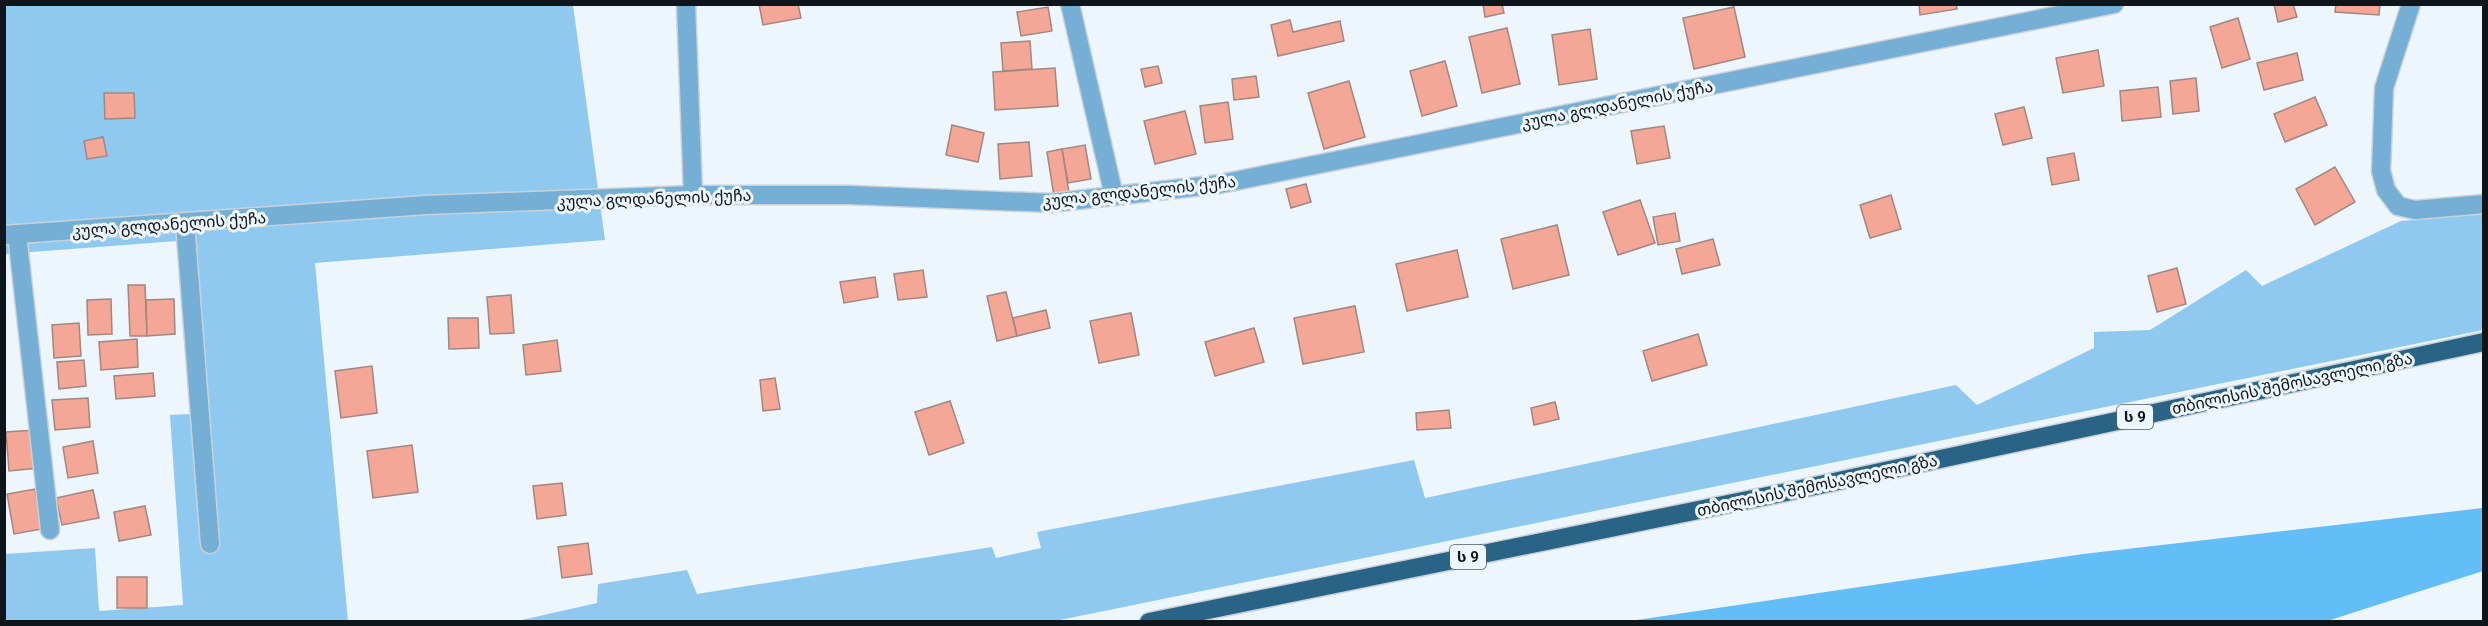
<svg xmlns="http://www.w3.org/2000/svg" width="2488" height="626" font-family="Roboto,'Noto Sans Georgian',sans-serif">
  <rect width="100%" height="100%" fill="#edf6fc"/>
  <g fill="#8fc9f0">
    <polygon points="5,5 573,5 605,240 315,263 348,621 5,621 5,554 95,548 99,611 183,605 170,415 191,414 178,241 5,254"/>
    <polygon points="2483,214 2483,330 1055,621 517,621 597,603 598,584 687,570 697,594 992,547 996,558 1041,548 1037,532 1414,460 1425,498 1956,385 1977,405 2094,348 2094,332 2150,330 2246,270 2262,286 2401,221"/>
  </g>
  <polygon fill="#63bef8" points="2483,508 2483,571 2327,621 1630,621 2083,554"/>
  <g fill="#f5a797" stroke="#a08782" stroke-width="1.5">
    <polygon points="759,4 798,4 801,18 763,25"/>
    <polygon points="1483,4 1502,4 1504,13 1485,17"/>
    <polygon points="1919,4 1956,4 1957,9 1920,15"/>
    <polygon points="2274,4 2293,4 2297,17 2278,22"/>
    <polygon points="2336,4 2380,4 2379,15 2335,12"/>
    <polygon points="1048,7 1052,31 1021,36 1017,12"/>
    <polygon points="1734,7 1745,57 1694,69 1683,18"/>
    <polygon points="2238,18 2250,59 2222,68 2210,27"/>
    <polygon points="1290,20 1293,32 1340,21 1344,41 1278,56 1271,25"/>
    <polygon points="1507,28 1520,84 1482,93 1469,37"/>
    <polygon points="1590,29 1597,79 1559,85 1552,35"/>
    <polygon points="1030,41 1032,69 1003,71 1001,43"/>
    <polygon points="2098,50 2104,86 2063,93 2056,58"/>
    <polygon points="2297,53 2303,80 2264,90 2257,63"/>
    <polygon points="1445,61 1457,106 1422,116 1410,71"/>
    <polygon points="1158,66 1162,83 1145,87 1141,69"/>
    <polygon points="1055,68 1058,106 995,110 993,72"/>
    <polygon points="1256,76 1259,97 1234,100 1232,79"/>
    <polygon points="2196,78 2199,111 2173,114 2170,81"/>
    <polygon points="1349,81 1365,137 1324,149 1308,93"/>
    <polygon points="2158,87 2161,117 2122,121 2120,91"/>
    <polygon points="104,93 134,93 135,118 105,119"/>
    <polygon points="2315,97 2327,125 2285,142 2274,114"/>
    <polygon points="1228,102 1233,139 1205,143 1200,106"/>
    <polygon points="2024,107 2032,138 2003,145 1995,114"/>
    <polygon points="1185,111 1196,154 1155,164 1144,121"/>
    <polygon points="952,125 984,133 978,162 946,155"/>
    <polygon points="1664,126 1670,158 1637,164 1631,131"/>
    <polygon points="103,137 107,156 87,159 84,141"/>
    <polygon points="1029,142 1032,176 1000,179 998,144"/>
    <polygon points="1085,145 1091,179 1068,183 1062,149"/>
    <polygon points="1062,149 1069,193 1054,196 1047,152"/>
    <polygon points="2074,153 2079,180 2052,185 2047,158"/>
    <polygon points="2335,167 2355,202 2315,225 2296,189"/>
    <polygon points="1306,184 1311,202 1291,208 1286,189"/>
    <polygon points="1891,195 1901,229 1870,238 1860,205"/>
    <polygon points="1640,200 1655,243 1618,255 1603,212"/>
    <polygon points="1675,213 1680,241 1658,245 1653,217"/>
    <polygon points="1557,225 1569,275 1513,289 1501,239"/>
    <polygon points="1713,239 1720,265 1682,274 1676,249"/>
    <polygon points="1457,250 1468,297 1407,311 1396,264"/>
    <polygon points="2177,268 2186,304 2157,312 2148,276"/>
    <polygon points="923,270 927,297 898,300 894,274"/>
    <polygon points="875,277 878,297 844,303 840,282"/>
    <polygon points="128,285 145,285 147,336 130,336"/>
    <polygon points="1006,292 1017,336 997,341 987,296"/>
    <polygon points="511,295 514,333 490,334 487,297"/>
    <polygon points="111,299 112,334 88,335 87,300"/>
    <polygon points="174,299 175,334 147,336 146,300"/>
    <polygon points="1355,306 1364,352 1303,364 1294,318"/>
    <polygon points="1046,310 1050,328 1017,336 1013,318"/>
    <polygon points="1131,313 1139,355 1099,363 1090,321"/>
    <polygon points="448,318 478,318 479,348 449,349"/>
    <polygon points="79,323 81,356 54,358 52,325"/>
    <polygon points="1254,328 1264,362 1215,376 1205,342"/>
    <polygon points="1698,334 1707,365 1652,381 1643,351"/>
    <polygon points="137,339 138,367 101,370 99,342"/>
    <polygon points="557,340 561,371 526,375 523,345"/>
    <polygon points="84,360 86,386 59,389 57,362"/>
    <polygon points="372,366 377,413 341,418 335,371"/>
    <polygon points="153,373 155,396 116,399 114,376"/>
    <polygon points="775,378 780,409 763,411 760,380"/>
    <polygon points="88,398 90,427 55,430 52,400"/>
    <polygon points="950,401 964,443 929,455 915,412"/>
    <polygon points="1555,402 1559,419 1534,425 1531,408"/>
    <polygon points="1449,410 1451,428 1417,430 1416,413"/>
    <polygon points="35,430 39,468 9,471 6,432"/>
    <polygon points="93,441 98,473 68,478 63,447"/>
    <polygon points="412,445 418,492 373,498 367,451"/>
    <polygon points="562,483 566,515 537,519 533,486"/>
    <polygon points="35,489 42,529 14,534 7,494"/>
    <polygon points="93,490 99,518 62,525 56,498"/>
    <polygon points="145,506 151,535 119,541 114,512"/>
    <polygon points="588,543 592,574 562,578 558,547"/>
    <rect x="117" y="577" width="30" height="31"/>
  </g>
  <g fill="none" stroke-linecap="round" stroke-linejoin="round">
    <defs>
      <g id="minor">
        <polyline points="686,4 693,195"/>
        <polyline points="1070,4 1114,196"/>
        <polyline points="2411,4 2384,88 2381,171 2386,190 2398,206 2415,210 2484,204"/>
        <polyline points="185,223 210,544"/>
        <polyline points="17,234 50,530"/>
        <polyline points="4,235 426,205 693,195 849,195 1051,203 1220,184 2114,4"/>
      </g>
      <polyline id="trunk" points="1149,622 1787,492 2484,342"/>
    </defs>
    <use href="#minor" stroke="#c9d2d8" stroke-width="21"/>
    <use href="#trunk" stroke="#c9d2d8" stroke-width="21"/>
    <use href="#minor" stroke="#76afd5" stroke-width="18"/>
    <use href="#trunk" stroke="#296386" stroke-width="18"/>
  </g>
  <g text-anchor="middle" stroke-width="6" stroke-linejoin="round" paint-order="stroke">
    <g fill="#edf6fc" stroke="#51595e" stroke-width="1.5">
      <rect x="2117" y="405" width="36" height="24" rx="4.5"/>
      <rect x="1450" y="545" width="36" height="24" rx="4.5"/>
    </g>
    <g font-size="15" font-weight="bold" fill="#0e161b">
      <text x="2135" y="422">ს 9</text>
      <text x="1468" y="562">ს 9</text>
    </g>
    <g font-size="16" fill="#0e161b" stroke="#edf6fc">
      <text transform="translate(1617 104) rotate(-11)" y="6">კულა გლდანელის ქუჩა</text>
      <text transform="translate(1139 191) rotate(-6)" y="6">კულა გლდანელის ქუჩა</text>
      <text transform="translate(654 198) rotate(-2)" y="6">კულა გლდანელის ქუჩა</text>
      <text transform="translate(169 224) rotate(-4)" y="6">კულა გლდანელის ქუჩა</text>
      <text transform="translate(2292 383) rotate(-12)" y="6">თბილისის შემოსავლელი გზა</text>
      <text transform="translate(1817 485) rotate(-12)" y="6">თბილისის შემოსავლელი გზა</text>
    </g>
  </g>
  <rect width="2488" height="626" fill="none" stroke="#0e161b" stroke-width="12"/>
</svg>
